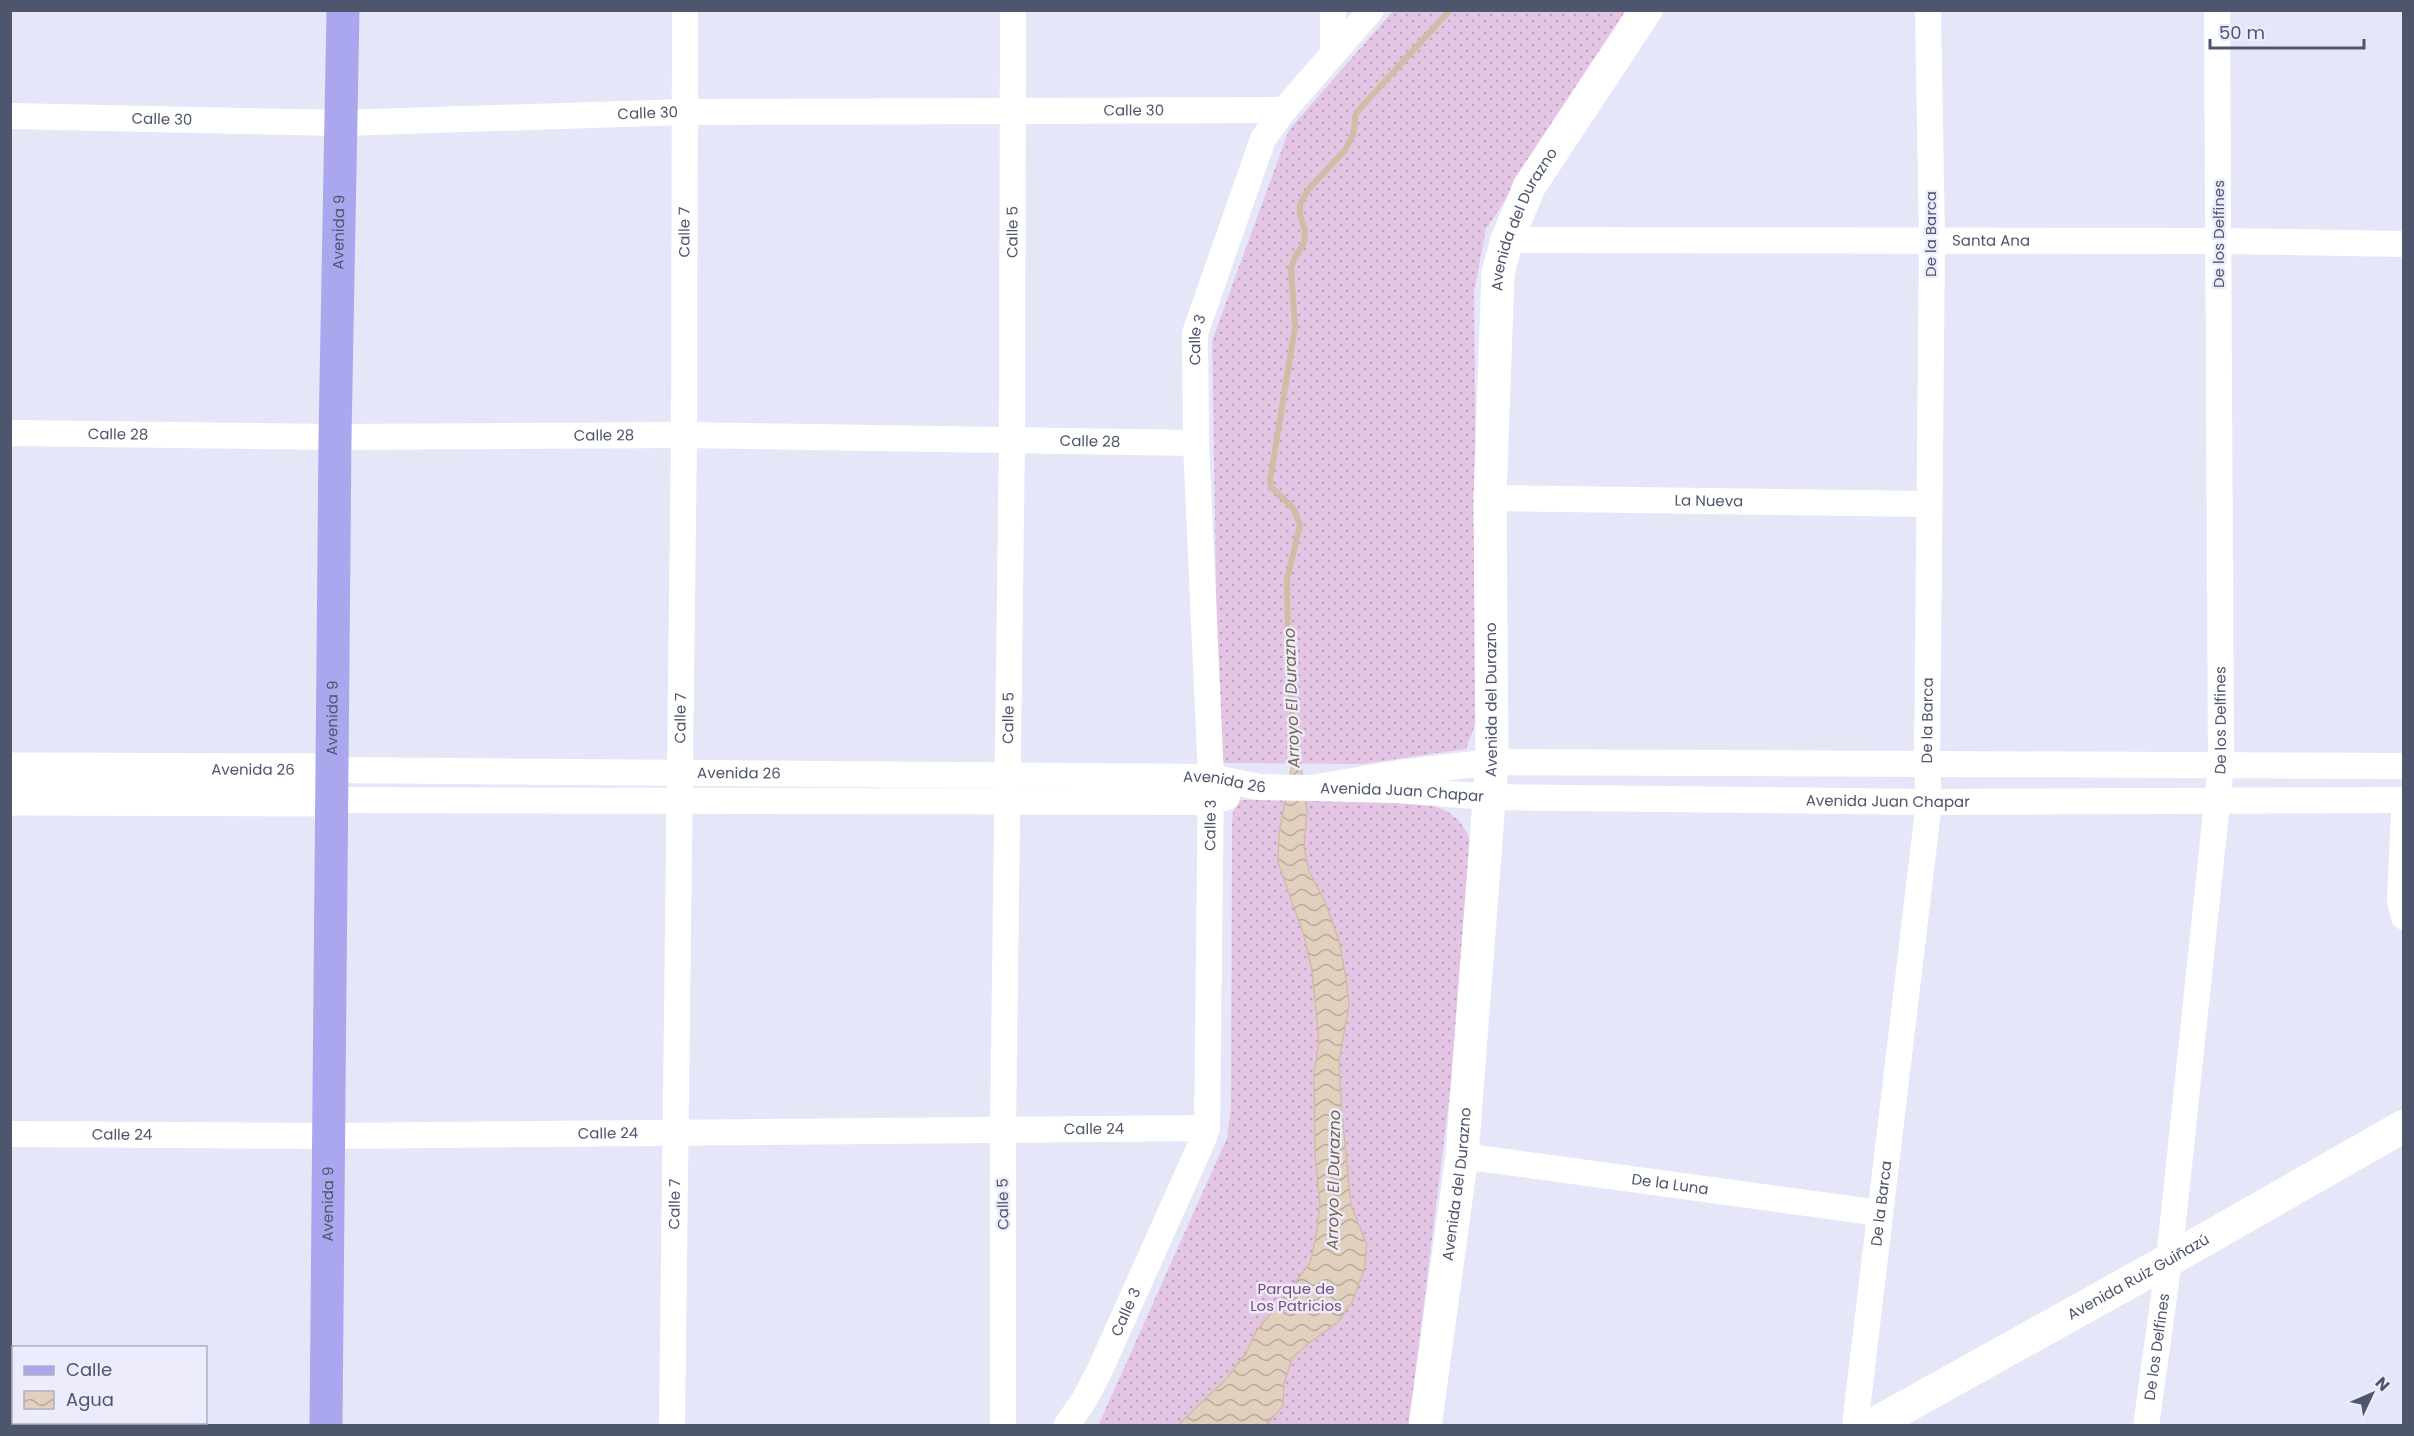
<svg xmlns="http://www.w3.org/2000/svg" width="2414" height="1436" font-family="Poppins,sans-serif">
  <defs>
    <pattern id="grass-dots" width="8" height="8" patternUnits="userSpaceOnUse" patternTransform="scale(1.5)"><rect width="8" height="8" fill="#e4c6e4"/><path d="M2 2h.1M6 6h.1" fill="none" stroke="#bba4bd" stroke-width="1.8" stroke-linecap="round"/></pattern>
    <pattern id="water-waves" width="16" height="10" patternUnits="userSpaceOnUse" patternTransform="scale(1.5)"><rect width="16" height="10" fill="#e0d0bd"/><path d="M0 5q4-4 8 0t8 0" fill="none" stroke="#b8ac9e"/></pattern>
  </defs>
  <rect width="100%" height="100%" fill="#e6e6f9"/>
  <g fill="url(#grass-dots)">
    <polygon points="1393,11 1631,11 1486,229 1474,292 1478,716 1466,749 1362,764 1219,763 1212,341 1289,130"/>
    <path d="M 1240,800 L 1316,800 L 1427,804 C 1464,813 1468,833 1478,865 L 1409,1425 L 1098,1426 L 1227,1138 L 1231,1108 L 1232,820 L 1233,812 Z"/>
  </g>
  <polygon fill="url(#water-waves)" stroke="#d0bda5" stroke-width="1.5" points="1295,748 1300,759 1307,809 1304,847 1309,871 1325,902 1339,941 1346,978 1349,1005 1339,1061 1341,1102 1351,1205 1367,1245 1364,1270 1352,1302 1338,1322 1309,1343 1292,1358 1284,1384 1283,1406 1266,1425 1177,1426 1228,1377 1246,1353 1256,1332 1310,1263 1315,1241 1320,1205 1315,1155 1314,1072 1319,1042 1312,970 1304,936 1278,862 1279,834"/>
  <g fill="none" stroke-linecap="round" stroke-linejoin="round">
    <polyline stroke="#d0bda5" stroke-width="6" points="1295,757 1288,648 1287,579 1300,525 1294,509 1271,487 1270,480 1295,327 1291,268 1296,255 1304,244 1305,230 1300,215 1300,204 1308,190 1345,150 1353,135 1356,113 1450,10"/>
    <g stroke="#fff" stroke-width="26">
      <polyline points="1333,52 1333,10"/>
      <path id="s1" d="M 10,116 L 342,123 L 685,112 L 1284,110"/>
      <path id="s2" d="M 1507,240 L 2219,241 L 2404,244"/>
      <path id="s3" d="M 10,433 L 335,437 L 684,435 L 1196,443"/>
      <path id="s4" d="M 1490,498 L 1929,504"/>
      <path id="s5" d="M 2404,766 L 1492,762 L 1399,773 L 1312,788 L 1396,790 L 1489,797 L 1929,802 L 2404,800"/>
      <path id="s6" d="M 331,770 L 1211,777 L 1259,787 L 1312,788"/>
      <polyline points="330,800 1212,802 1227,797"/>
      <polyline points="2404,813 2400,900 2404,917"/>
      <path id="s7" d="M 10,1134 L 328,1136 L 1207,1128"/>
      <path id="s8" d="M 1462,1156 L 1880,1213"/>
      <path id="s9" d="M 672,1426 L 684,435 L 685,10"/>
      <path id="s10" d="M 1003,1426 L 1003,1129 L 1012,440 L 1013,10"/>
      <path id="s11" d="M 1066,1426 L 1084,1400 L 1099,1372 L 1202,1142 L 1207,1128 L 1211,777 L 1196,443 L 1195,333 L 1263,139 L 1284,110 L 1371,10"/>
      <path id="s12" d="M 1855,1426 L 1929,802 L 1927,765 L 1932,241 L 1928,10"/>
      <path id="s13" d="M 2146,1426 L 2169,1260 L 2221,765 L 2217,10"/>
    </g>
    <g stroke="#fff" stroke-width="33">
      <path id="s14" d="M 10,769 L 331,770"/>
      <polyline points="10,799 330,800"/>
      <path id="s15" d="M 1425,1426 L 1462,1156 L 1492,762 L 1490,498 L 1498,273 L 1507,240 L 1529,187 L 1646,10"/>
      <path id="s16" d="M 1871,1426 L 2169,1260 L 2404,1126"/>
    </g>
    <path stroke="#aaa7ef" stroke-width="33" id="s17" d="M 326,1426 L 335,437 L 343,10"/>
  </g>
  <g text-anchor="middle" stroke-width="5" stroke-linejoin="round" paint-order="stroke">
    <g font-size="15" fill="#4e566e" stroke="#ececfc">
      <text dy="5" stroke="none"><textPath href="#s1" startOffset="1124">Calle 30</textPath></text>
      <text dy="5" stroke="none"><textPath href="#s1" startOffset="638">Calle 30</textPath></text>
      <text dy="5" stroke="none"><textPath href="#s1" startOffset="152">Calle 30</textPath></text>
      <text dy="5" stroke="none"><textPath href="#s15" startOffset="1216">Avenida del Durazno</textPath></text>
      <text dy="5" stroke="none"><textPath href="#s17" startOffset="1194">Avenida 9</textPath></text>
      <text dy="5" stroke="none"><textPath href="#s9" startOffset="1194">Calle 7</textPath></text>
      <text dy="5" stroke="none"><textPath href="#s10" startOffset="1194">Calle 5</textPath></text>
      <text transform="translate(1931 234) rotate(-90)" y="5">De la Barca</text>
      <text transform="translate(2219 234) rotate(-90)" y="5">De los Delfines</text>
      <text dy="5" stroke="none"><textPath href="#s2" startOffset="484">Santa Ana</textPath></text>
      <text dy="5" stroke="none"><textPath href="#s11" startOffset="1119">Calle 3</textPath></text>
      <text dy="5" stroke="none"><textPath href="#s3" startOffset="108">Calle 28</textPath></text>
      <text dy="5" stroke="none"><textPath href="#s3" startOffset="594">Calle 28</textPath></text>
      <text dy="5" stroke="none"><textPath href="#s3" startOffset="1080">Calle 28</textPath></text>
      <text dy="5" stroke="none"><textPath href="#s4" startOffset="219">La Nueva</textPath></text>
      <text dy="5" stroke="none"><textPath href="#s15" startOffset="730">Avenida del Durazno</textPath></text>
      <text dy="5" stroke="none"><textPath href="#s17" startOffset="708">Avenida 9</textPath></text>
      <text dy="5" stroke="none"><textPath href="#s9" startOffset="708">Calle 7</textPath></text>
      <text dy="5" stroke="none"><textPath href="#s10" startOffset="708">Calle 5</textPath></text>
      <text dy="5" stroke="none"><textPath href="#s12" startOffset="710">De la Barca</textPath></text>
      <text dy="5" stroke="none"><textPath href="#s13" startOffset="710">De los Delfines</textPath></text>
      <text dy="5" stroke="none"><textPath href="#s14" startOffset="243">Avenida 26</textPath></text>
      <text dy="5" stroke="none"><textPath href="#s6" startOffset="408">Avenida 26</textPath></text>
      <text dy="5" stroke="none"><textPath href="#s6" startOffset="894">Avenida 26</textPath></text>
      <text dy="5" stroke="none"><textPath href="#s5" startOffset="1184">Avenida Juan Chapar</textPath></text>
      <text dy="5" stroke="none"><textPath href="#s5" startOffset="1670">Avenida Juan Chapar</textPath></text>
      <text dy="5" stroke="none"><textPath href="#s11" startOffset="633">Calle 3</textPath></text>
      <text dy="5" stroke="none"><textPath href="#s7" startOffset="1084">Calle 24</textPath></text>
      <text dy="5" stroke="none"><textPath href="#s7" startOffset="598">Calle 24</textPath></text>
      <text dy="5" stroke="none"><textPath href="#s7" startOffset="112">Calle 24</textPath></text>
      <text dy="5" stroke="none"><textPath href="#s15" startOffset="244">Avenida del Durazno</textPath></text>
      <text dy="5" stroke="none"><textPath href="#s8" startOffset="210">De la Luna</textPath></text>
      <text dy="5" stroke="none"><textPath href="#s12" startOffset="224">De la Barca</textPath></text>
      <text dy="5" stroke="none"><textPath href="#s17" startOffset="222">Avenida 9</textPath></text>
      <text dy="5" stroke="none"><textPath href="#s9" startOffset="222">Calle 7</textPath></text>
      <text transform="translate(1003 1204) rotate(-91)" y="5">Calle 5</text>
      <text dy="5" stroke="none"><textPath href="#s16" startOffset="306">Avenida Ruiz Guiñazú</textPath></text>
      <text dy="5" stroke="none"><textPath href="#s11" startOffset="129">Calle 3</textPath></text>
      <text dy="5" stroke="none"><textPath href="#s13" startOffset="80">De los Delfines</textPath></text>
    </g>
    <g font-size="15" fill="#7e4e78" stroke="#ececfc">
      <text x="1296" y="1294">Parque de<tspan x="1296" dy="17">Los Patricios</tspan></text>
    </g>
    <g font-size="16" font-style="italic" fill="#786348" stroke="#ececfc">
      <text transform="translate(1291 698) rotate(-92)" y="6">Arroyo El Durazno</text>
      <text transform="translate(1333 1180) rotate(-89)" y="6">Arroyo El Durazno</text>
    </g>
  </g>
  <rect width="2414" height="1436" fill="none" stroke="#4e566e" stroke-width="24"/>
  <rect x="12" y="1346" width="195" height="78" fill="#ececfc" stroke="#adb0c3" stroke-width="1.5"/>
  <rect x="24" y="1366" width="30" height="9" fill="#aaa7ef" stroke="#adb0c3" stroke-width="1.5"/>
  <text x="66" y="1376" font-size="18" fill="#4e566e">Calle</text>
  <rect x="24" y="1391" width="30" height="18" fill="url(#water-waves)" stroke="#adb0c3" stroke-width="1.5"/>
  <text x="66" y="1406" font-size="18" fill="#4e566e">Agua</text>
  <g transform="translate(2372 1394) rotate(46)" stroke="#ececfc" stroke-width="4.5" paint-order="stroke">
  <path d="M0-4.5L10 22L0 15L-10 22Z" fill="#4e566e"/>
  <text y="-9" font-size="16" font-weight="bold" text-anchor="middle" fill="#4e566e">N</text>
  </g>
  <path d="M2210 39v9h154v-9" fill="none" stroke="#4e566e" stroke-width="3"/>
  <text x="2219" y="39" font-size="18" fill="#4e566e" stroke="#ececfc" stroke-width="4.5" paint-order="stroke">50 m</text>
</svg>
